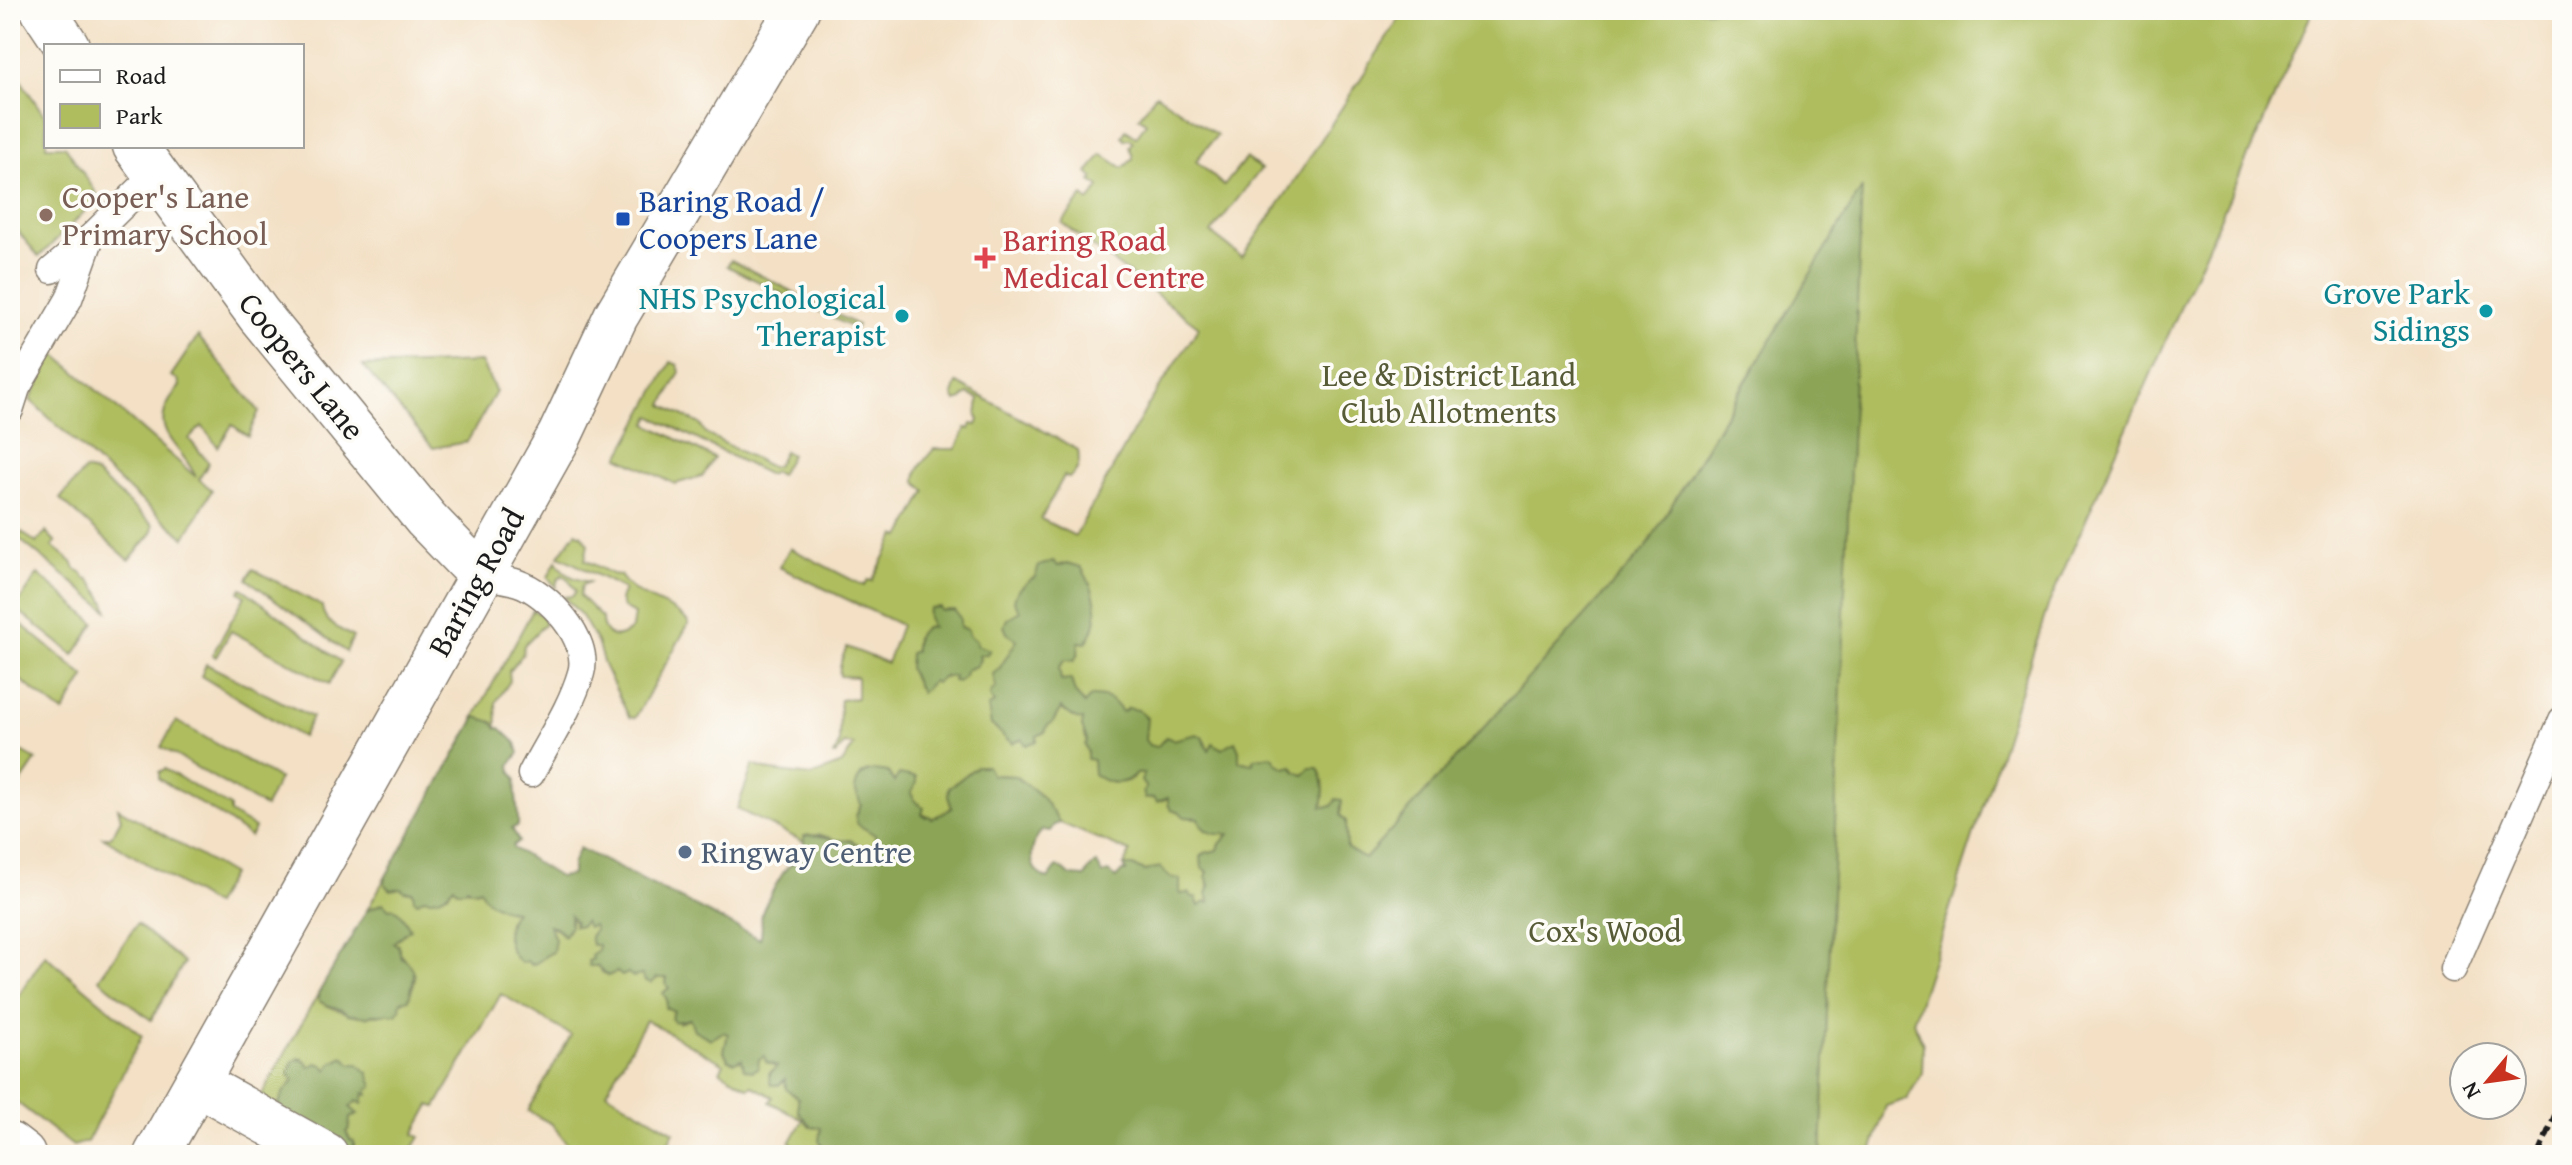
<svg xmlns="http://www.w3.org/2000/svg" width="2572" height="1165" font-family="'Gentium Book Plus',serif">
  <rect width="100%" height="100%" fill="#fdfcf7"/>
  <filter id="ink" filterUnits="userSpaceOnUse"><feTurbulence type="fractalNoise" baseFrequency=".0125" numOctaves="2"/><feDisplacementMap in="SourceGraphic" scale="16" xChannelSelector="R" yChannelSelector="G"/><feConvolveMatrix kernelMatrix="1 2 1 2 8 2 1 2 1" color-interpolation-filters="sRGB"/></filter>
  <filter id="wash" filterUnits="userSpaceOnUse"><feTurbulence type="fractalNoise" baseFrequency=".006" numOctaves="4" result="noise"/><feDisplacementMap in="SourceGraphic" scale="32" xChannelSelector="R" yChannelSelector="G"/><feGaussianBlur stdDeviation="1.8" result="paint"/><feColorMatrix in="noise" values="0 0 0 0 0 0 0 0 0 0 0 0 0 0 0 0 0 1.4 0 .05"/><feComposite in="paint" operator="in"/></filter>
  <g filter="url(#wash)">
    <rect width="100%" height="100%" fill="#f3e0c5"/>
    <g fill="#afbd5f" stroke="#666c3e" stroke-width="2" fill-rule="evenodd">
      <path d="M 1405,10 L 2313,10 L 2049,603 L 1913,1022 L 1923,1044 L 1922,1073 L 1907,1099 L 1886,1106 L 1870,1155 L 1821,1155 L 1861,199 L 1748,377 L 1646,548 L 1365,859 L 1241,797 L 999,669 L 1022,739 C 1042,734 1051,726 1060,707 L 1065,712 L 1083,720 L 1088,750 L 1111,783 L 1131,780 L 1136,774 L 1144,773 L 1146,788 L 1154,798 L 1168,797 L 1185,817 L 1199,818 L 1231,833 L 1220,844 L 1218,850 L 1205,853 L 1211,903 L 1198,907 L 1192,897 L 1180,894 L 1179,886 L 1160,867 L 1145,871 L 1132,866 L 1124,866 L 1130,852 L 1060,823 L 1042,797 L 1015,776 L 992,775 L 977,766 L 949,788 L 948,796 L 952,808 L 932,819 L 922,814 L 923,808 L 915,801 L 911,793 L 916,777 L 914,776 L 895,783 L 887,772 L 868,771 L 861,774 L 861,805 L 856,816 L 875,835 L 875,843 L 871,848 L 861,846 L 850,840 L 841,842 L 819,834 L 804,842 L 737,809 L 753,765 L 771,771 L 811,776 L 842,764 L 854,745 L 844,744 L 836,755 L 834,755 L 839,744 L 840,700 L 857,698 L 857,677 L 840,676 C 838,667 843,655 847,647 L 887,663 L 901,625 L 779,567 L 790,548 L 864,586 L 868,580 L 872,581 L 896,535 L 901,537 L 926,491 L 916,482 C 915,469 927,457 934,449 L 956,449 L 966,428 L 970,429 L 972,424 L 977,425 L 979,420 L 977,416 L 979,399 L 968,394 L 962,399 L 956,401 L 953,395 L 957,383 L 1078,450 C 1080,462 1079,471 1069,478 L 1064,476 L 1041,519 L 1075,536 L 1147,407 L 1196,332 L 1199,327 L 1062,223 L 1083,196 L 1089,201 L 1100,187 L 1091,181 L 1094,178 L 1088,173 L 1102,154 L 1123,168 L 1133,159 L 1133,155 L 1130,147 L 1133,142 L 1130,139 L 1126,140 L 1122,136 L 1126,130 L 1136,137 L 1146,123 L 1139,117 L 1156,94 L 1217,135 L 1196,161 L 1224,186 L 1246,158 L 1261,169 L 1211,233 L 1242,257 L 1288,191 ZM 940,608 L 941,611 L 954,610 C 958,616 958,623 962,629 C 968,638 977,649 989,650 C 979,654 976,660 968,667 C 957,678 932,681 917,680 L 912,675 L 916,637 L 933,627 L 935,609 Z"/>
      <polygon points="10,64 46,118 46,146 65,146 99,197 39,257 10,222"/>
      <polygon points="731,260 857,325 855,329 727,266"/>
      <path d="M 198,336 L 259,411 L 248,436 L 232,425 L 218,447 L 202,426 L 189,439 L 209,463 L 199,479 L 212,490 L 185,538 L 108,472 L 30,400 L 54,353 L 196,477 C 178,439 142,431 180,386 L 178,380 L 171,376 Z"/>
      <polygon points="481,362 496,392 467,442 433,448 363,366"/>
      <polygon points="671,362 678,365 680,372 663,405 700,424 706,434 771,467 776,466 784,451 791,455 780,475 774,472 769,475 651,416 647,424 714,458 703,476 675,484 619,457"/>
      <polygon points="85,470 95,473 153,525 152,533 129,560 60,499"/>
      <path d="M 22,532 L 36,543 L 46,532 L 56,542 L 52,546 L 72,562 L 75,569 L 81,572 L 85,578 L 89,579 C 97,589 104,597 108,611 L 18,538 Z"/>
      <path d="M 576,532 L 582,535 L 588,544 L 585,560 L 612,574 L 620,575 C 635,601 671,601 689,623 L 635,718 L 629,717 L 604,665 L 597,642 L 582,616 L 564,597 L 573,596 L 576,591 L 568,579 L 562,575 L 557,581 L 556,588 L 548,577 L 556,561 C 564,575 574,579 589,582 L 582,585 L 580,596 L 602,618 C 602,638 618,642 632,628 L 634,614 L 623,608 L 620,600 L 624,589 L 559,556 Z"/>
      <path d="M 253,569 L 322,606 C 323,623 340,629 353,637 L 346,652 L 247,579 Z"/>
      <polygon points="38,574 95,623 74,655 15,608"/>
      <polygon points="242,588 341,662 329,684 231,631 216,657 212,655 245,596 239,592"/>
      <polygon points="533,610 543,616 545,624 524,645 523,654 509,671 510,681 496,702 497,728 474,718"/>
      <polygon points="10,615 85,677 63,713 10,672"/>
      <polygon points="206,664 312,717 302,737 201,676"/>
      <polygon points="176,721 279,779 265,807 161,747"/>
      <polygon points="10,745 36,760 10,798"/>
      <polygon points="165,769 230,807 230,813 255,828 250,837 215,812 159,779 159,772"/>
      <polygon points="118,808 231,874 214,905 103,837 111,837 121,819"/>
      <path d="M 386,876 L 385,884 L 401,888 L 408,892 L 413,891 L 429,899 L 448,894 L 454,885 L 476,891 L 480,889 C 488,902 500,911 516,911 L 508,921 L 507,939 C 523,933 547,918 560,932 L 568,932 L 570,914 L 576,926 L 581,926 L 584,920 L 593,925 L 595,930 L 592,938 L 598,944 C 598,957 594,962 603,973 L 628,973 L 667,978 L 666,984 L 669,988 L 664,992 L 675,1010 L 679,1023 L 690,1019 L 698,1031 L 715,1037 L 723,1032 L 728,1034 L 724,1052 L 729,1060 L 738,1061 L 743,1058 L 751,1071 L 753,1071 L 759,1059 L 765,1055 L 766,1062 L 778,1066 L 769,1073 L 771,1085 L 785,1078 L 798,1098 L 798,1111 L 810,1127 L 821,1128 L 822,1144 L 829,1155 L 811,1155 L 790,1143 L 803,1120 L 770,1102 L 773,1097 L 751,1085 L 749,1088 L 720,1071 L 724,1064 L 646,1020 L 606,1092 L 674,1132 L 662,1155 L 575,1155 L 552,1124 L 528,1111 L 571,1035 L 501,994 L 436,1107 L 430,1105 L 414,1134 L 420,1137 L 409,1155 L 352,1155 L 348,1153 L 354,1148 L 354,1144 L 345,1132 L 349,1129 L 347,1124 L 350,1117 L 356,1114 L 350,1107 L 370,1087 L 368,1073 L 351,1064 L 328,1070 L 323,1065 L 317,1063 L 311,1067 L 303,1059 L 298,1058 L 295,1080 L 283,1093 L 277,1107 L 256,1105 L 318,994 L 319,1001 C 329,1008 346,1013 358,1015 C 365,1017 371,1014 379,1015 L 409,998 C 410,992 415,984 415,978 C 415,966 399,954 392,944 L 398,938 L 404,924 C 392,912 383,902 367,910 Z"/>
      <polygon points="137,924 184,963 151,1020 99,979"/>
      <polygon points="45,955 142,1036 87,1142 73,1146 10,1097 10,1009"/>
    </g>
    <g fill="#8ba456" stroke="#546039" stroke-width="2">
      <path d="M 1862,188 L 1821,1155 L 829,1155 L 819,1150 L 822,1145 L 819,1141 L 821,1128 L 811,1127 L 798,1111 L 798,1098 L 786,1089 L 785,1079 L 779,1085 L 771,1085 C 767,1074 770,1074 777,1066 L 766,1062 L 764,1056 L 759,1059 L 758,1068 L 751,1071 L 744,1069 L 742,1059 L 735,1062 L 729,1060 L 724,1052 L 728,1034 L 723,1032 L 711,1039 L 694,1030 L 690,1019 L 674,1022 L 671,1018 L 674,1011 L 666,1008 L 667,1000 L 663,993 L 669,988 L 666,984 L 667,978 L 657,978 L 652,983 L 645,981 L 642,975 L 633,977 L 628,973 L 622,976 L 617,972 L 608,976 L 597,966 L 589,966 L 588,961 L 593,959 L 591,956 L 598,951 L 598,945 L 592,945 L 590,936 L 595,930 L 593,925 L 588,927 L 584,921 L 581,926 L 574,926 L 575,922 L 570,916 L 570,926 L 564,936 L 556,927 L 549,925 L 555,939 L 553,952 C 544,955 540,963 531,965 L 527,961 L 521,963 C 505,950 503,927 515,911 C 502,910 484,903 480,889 L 470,890 L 467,887 L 464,890 L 457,890 L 454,886 C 445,897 438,901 423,898 L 418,902 L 414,900 L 413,892 L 404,891 L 401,888 L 391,890 L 385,884 L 386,876 L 476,717 L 493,722 L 497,728 L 500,728 L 516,743 L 519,753 L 510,765 L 511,771 L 516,779 C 514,796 519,809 518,826 L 512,828 L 519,842 L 513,845 L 513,848 L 559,877 L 572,875 L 572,864 L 579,848 L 760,939 C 764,927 760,923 762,913 C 764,906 782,872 788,867 C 793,862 799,861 804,856 L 804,836 C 821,832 834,843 850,840 L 861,846 L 870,848 L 875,843 L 875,835 L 857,824 L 856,816 L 861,805 L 855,789 C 858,771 871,768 888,772 L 894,782 L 899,774 L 916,777 L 916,784 L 911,793 L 915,801 L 924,808 L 922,814 L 925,817 L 930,816 L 932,819 L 952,808 L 948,796 L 949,788 L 977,766 L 987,766 L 992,775 L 1015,776 L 1042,797 L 1060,823 L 1054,825 L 1050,831 L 1042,830 C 1030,845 1025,870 1048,879 L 1057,867 L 1063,869 L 1071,876 L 1085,877 L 1089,869 L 1097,863 L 1102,874 L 1108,872 L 1116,878 L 1122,871 L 1126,871 L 1124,866 L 1132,866 L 1145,871 L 1160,867 L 1171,878 L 1180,879 L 1180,894 L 1189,893 L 1192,897 L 1196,897 L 1199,906 L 1206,902 L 1210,903 L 1207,894 L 1210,885 L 1206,877 L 1208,872 L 1202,868 L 1201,857 L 1205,853 L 1218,850 L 1220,844 L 1229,834 C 1215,835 1202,834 1199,818 L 1185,817 L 1180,813 L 1171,810 L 1168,804 L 1168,798 L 1157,802 L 1154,798 L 1145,799 L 1143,791 L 1146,788 L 1141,781 L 1144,773 L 1136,774 C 1125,787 1106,784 1094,774 L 1093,760 L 1087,759 L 1087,751 L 1085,745 L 1087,740 L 1082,727 L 1083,720 L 1076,719 L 1061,708 L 1053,722 L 1047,726 L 1045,732 L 1037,736 L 1037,741 L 1026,745 L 1022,739 L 1013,743 C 1003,738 999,730 991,725 L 988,707 L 994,703 L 990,697 L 991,691 L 996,688 L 993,674 L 999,669 L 1017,640 L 1007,633 L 1004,626 L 1007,619 L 1020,611 L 1014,601 C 1015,591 1026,582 1035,577 L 1039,566 L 1053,561 L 1058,566 L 1067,563 L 1081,567 C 1096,591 1104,618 1086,643 L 1079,642 L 1078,654 L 1074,661 L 1065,660 L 1059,667 L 1061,680 L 1071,679 L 1075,693 L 1084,704 L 1091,696 C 1106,696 1114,699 1122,712 L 1128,708 L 1138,710 L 1147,718 L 1145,740 L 1149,745 L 1157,747 L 1166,737 L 1173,740 L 1197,734 L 1202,737 L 1209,750 L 1213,743 L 1222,749 L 1235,741 L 1239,750 L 1239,761 L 1252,764 L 1255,758 L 1272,756 L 1278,764 L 1286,768 L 1292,766 L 1296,772 L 1304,775 L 1309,768 L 1318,768 C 1325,781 1325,792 1322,807 L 1332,806 L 1336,799 L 1342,800 L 1340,815 L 1346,821 L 1347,848 L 1365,859 L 1646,548 Z"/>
      <path d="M 940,607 L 941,611 L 954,610 L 960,618 L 960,627 L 968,630 L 969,635 L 977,642 L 976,645 L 990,650 L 987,654 L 979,655 L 980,660 L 976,666 L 966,670 L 963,678 L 958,682 L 953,681 L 954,676 L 943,677 L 935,683 L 932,681 L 921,693 L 909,669 L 910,653 L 915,651 C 914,639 920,626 932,627 C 929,620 925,615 930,608 Z"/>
      <path d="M 383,903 L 389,909 L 394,908 C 401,914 407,923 410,929 L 393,943 L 398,945 L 401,957 C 422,970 412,979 409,999 L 401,1001 L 400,1009 L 396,1014 L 372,1014 L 367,1017 L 347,1014 C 341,1007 328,1007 319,1001 L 318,994 L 367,910 Z"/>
      <polygon points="344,1057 351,1064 358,1064 368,1073 373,1086 368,1089 368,1095 364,1093 362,1104 357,1101 350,1107 358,1114 350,1118 349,1129 346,1132 350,1140 354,1141 354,1148 350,1153 276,1115 283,1093 294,1080 288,1074 293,1061 302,1059 310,1067 316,1063 323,1065 328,1070 332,1063"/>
    </g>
  </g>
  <g filter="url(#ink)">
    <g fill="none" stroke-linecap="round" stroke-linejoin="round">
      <defs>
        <g id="lane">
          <polyline points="52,270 91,237"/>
          <polyline points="10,410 17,388 69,299 91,237 154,175"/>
          <path d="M 481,576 C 493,578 506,579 518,583 C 548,593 591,639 581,673 C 571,708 548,741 531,774"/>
          <polyline points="2453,969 2562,720"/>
        </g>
        <g id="street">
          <polyline points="197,1083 326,1155"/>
          <polyline points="10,1145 23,1155"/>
        </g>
        <g id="secondary">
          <polyline points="43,10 67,46"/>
          <polyline points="135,146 259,315 426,519 481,576"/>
        </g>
        <polyline id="primary" points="156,1155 560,435 616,316 797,10"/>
      </defs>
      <use href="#lane" stroke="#887e70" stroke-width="29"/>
      <use href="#street" stroke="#887e70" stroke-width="47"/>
      <use href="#secondary" stroke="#887e70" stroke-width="47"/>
      <use href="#primary" stroke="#887e70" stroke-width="47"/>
      <use href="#lane" stroke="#fff" stroke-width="26"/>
      <use href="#street" stroke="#fff" stroke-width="44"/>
      <use href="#secondary" stroke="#fff" stroke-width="44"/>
      <use href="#primary" stroke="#fff" stroke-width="44"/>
      <polyline stroke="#1c1c1c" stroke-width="6" stroke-dasharray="12 6" stroke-linecap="butt" points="2538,1155 2562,1099"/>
    </g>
  </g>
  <circle fill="#8d6e63" stroke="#fdfcf7" stroke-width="3" cx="46" cy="215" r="8"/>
  <rect fill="#1a4fb4" stroke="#fdfcf7" stroke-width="3" x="615" y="211" width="16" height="16" rx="4"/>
  <path fill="#e0444e" stroke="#fdfcf7" stroke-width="3" d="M981 246h8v8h8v8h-8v8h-8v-8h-8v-8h8z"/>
  <g fill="#0f9aa8" stroke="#fdfcf7" stroke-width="3">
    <circle cx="2486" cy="311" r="8"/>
    <circle cx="902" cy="316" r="8"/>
  </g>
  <circle fill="#5c6f8a" stroke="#fdfcf7" stroke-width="3" cx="685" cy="852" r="8"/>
  <g text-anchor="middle" stroke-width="7" stroke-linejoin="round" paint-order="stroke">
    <g font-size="32" fill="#785e54" stroke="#fdfcf7" text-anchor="start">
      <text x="62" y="208">Cooper's Lane<tspan x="62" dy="37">Primary School</tspan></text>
    </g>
    <g font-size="32" fill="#164399" stroke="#fdfcf7" text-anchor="start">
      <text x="639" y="212">Baring Road /<tspan x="639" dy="37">Coopers Lane</tspan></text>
    </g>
    <g font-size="32" fill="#be3a42" stroke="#fdfcf7" text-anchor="start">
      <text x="1003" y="251">Baring Road<tspan x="1003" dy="37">Medical Centre</tspan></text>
    </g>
    <g font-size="32" fill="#0d838f" stroke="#fdfcf7" text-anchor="end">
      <text x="2470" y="304">Grove Park<tspan x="2470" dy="37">Sidings</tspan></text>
      <text x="886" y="309">NHS Psychological<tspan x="886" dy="37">Therapist</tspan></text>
    </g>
    <g font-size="32" fill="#1c1c1c" stroke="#fdfcf7">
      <text transform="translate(302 366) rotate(51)" y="11">Coopers Lane</text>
      <text transform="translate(476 582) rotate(-61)" y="11">Baring Road</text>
    </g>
    <g font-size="32" fill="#575c37" stroke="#fdfcf7">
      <text x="1449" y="386">Lee &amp; District Land<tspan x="1449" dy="37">Club Allotments</tspan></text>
      <text x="1605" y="942">Cox's Wood</text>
    </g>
    <g font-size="32" fill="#4e5e75" stroke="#fdfcf7" text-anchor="start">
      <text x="701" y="863">Ringway Centre</text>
    </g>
  </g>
  <rect width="2572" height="1165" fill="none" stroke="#fdfcf7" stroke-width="40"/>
  <rect x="44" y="44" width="260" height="104" fill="#fdfcf7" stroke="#a3a29f" stroke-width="2"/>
  <rect x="60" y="70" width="40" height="12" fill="#ffffff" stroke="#a3a29f" stroke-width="2"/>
  <text x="116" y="84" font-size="24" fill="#1c1c1c">Road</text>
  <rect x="60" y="104" width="40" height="24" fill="#afbd5f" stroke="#a3a29f" stroke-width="2"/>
  <text x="116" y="124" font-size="24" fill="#1c1c1c">Park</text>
  <g transform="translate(2488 1081) rotate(241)"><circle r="38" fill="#fdfcf7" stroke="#a3a29f" stroke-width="2"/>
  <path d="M0-6L14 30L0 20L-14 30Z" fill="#c8321e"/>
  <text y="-12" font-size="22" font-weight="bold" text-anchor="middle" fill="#1c1c1c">N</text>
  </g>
</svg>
